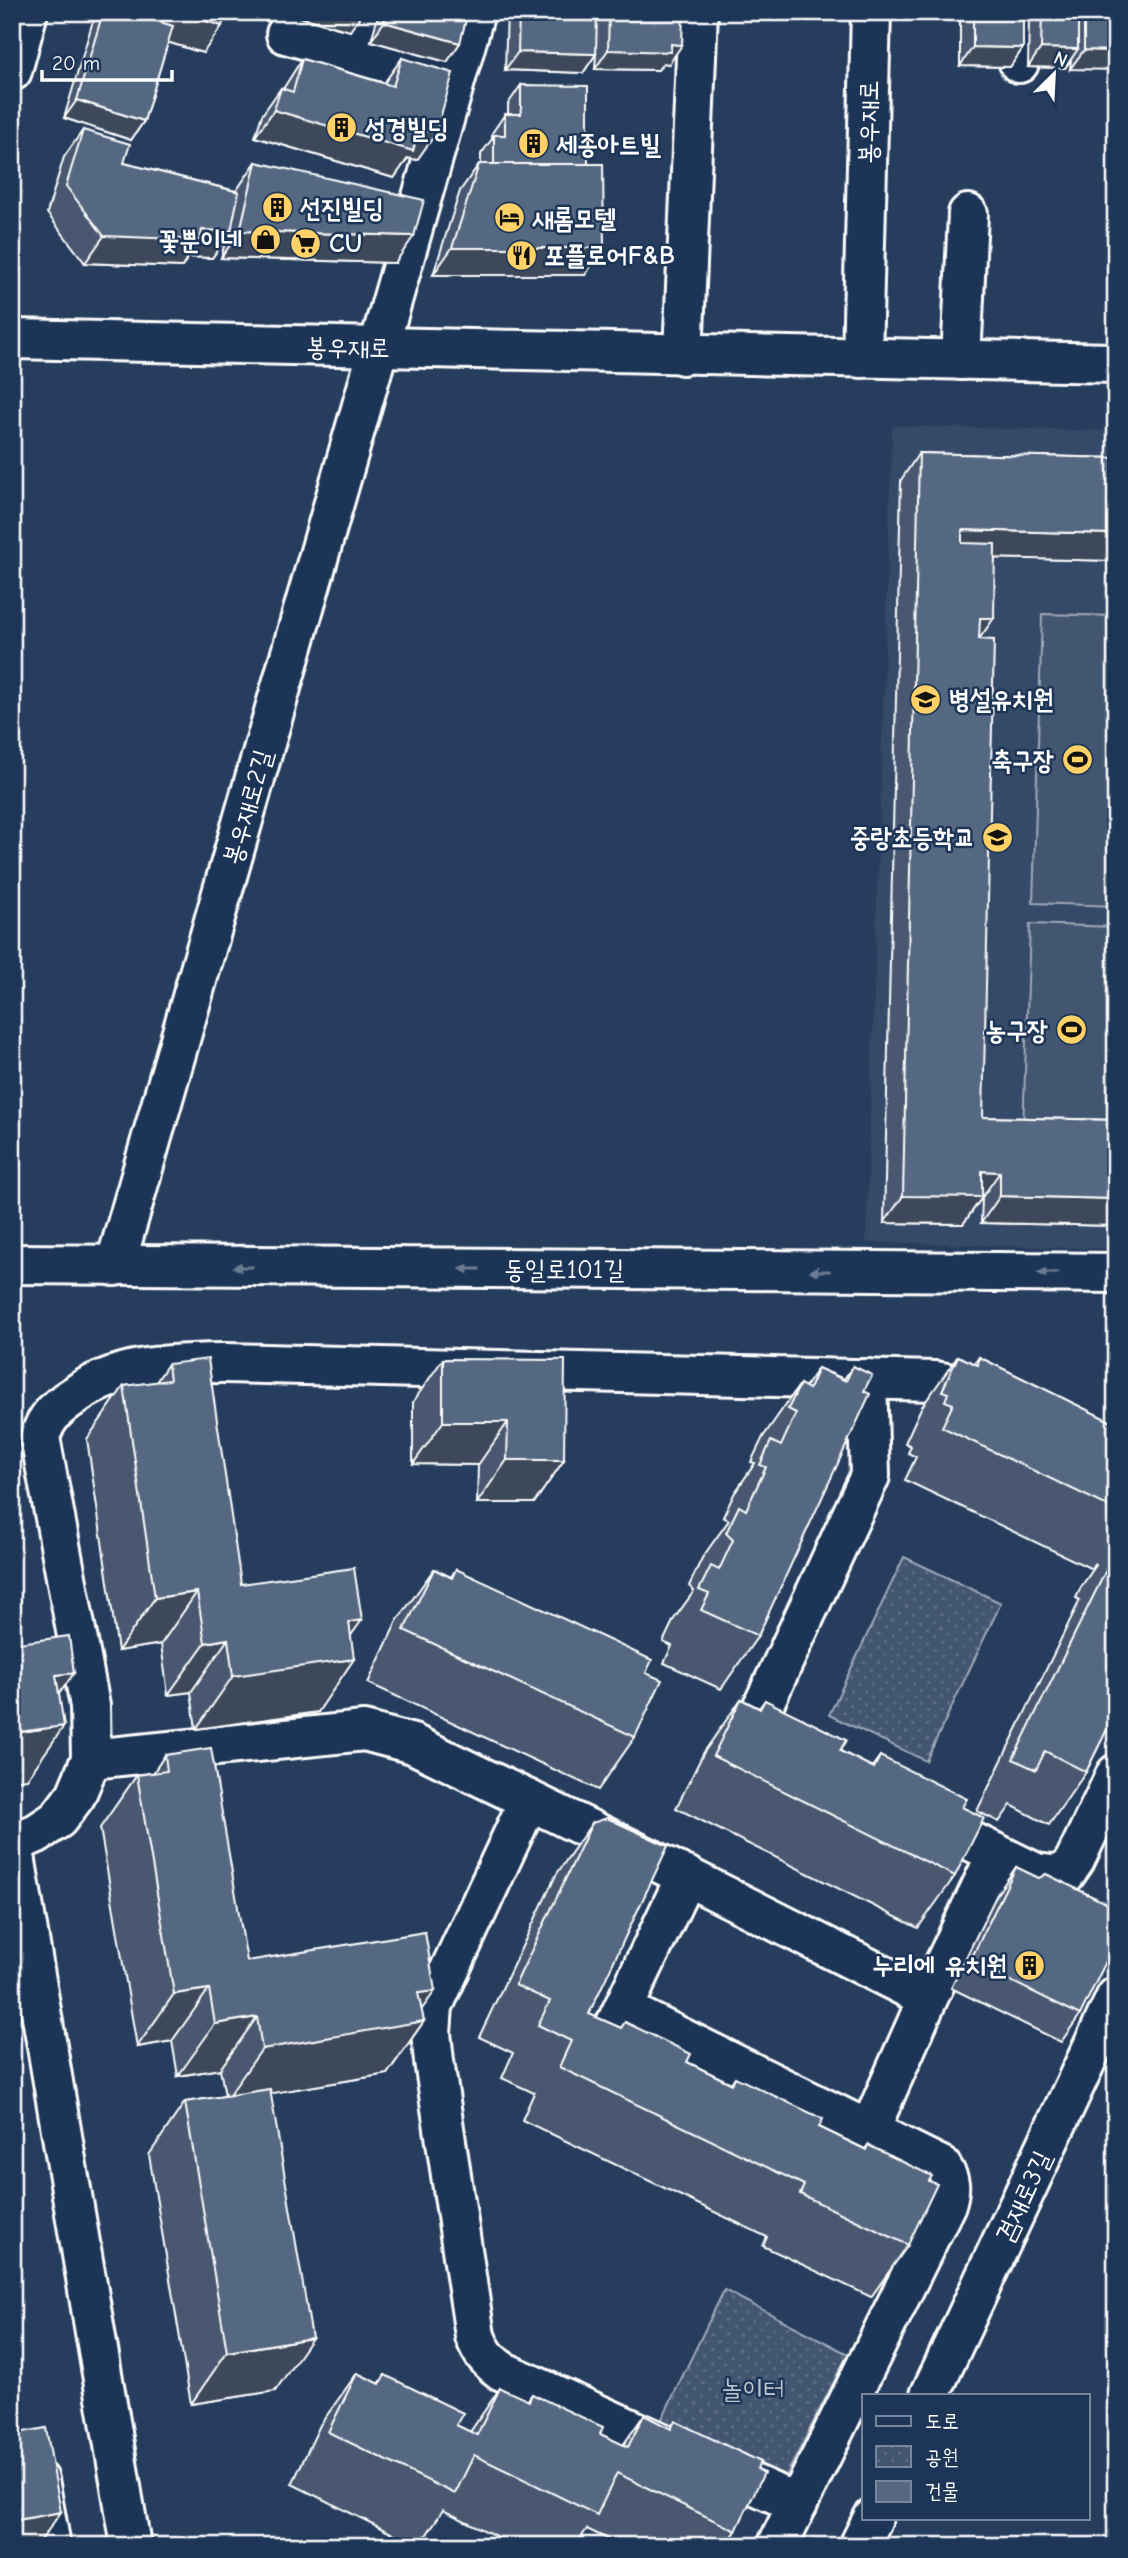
<svg xmlns="http://www.w3.org/2000/svg" width="1128" height="2558" font-family="'Comic Neue','Poor Story',sans-serif">
  <defs>
    <pattern id="park-dots" width="8" height="8" patternUnits="userSpaceOnUse" patternTransform="scale(1.75)"><rect width="8" height="8" fill="#425672"/><path d="M2 2h.1M6 6h.1" fill="none" stroke="#5e6f87" stroke-width="1.8" stroke-linecap="round"/></pattern>
  </defs>
  <rect width="100%" height="100%" fill="#263d5e"/>
  <filter id="ink" filterUnits="userSpaceOnUse"><feTurbulence type="fractalNoise" baseFrequency=".0143" numOctaves="2"/><feDisplacementMap in="SourceGraphic" scale="14" xChannelSelector="R" yChannelSelector="G"/><feConvolveMatrix kernelMatrix="1 2 1 2 8 2 1 2 1" color-interpolation-filters="sRGB"/></filter>
  <g filter="url(#ink)">
    <polygon fill="#344a68" points="892,426 1116,431 1116,1249 866,1242"/>
    <g fill="url(#park-dots)" stroke="#a0aab8" stroke-width="2">
      <polygon points="904,1557 1001,1603 926,1761 829,1715"/>
      <polygon points="724,2290 848,2354 780,2488 658,2427"/>
    </g>
    <g fill="#425672" stroke="#a0aab8" stroke-width="2">
      <polygon points="1042,614 1116,616 1116,906 1033,903"/>
      <polygon points="1030,924 1116,927 1116,1136 1023,1132"/>
    </g>
    <g fill="none" stroke-linecap="round" stroke-linejoin="round">
      <defs>
        <g id="minor">
          <polyline points="286,34 447,80"/>
          <polyline points="354,53 366,12"/>
          <polyline points="1019,63 1021,12"/>
          <polyline points="12,339 1116,363"/>
          <polyline points="683,355 698,12"/>
          <polyline points="862,358 871,12"/>
          <polyline points="961,360 968,214"/>
          <polyline points="12,1264 1116,1273"/>
          <polyline points="115,1266 475,12"/>
          <path d="M 775,1745 C 760,1738 758,1725 761,1710 L 870,1476 L 867,1379"/>
          <polyline points="91,1759 364,1731 413,1744 686,1876 928,1998"/>
          <path d="M 529,1800 L 433,2006 L 431,2033 L 434,2061 L 475,2336 C 481,2352 488,2361 502,2371 L 798,2504"/>
          <polyline points="926,1819 1036,1873 1052,1875 1066,1873 1075,1860 1116,1774"/>
          <path d="M 12,1844 L 37,1833 L 58,1819 L 76,1795 L 91,1759 L 90,1706 L 40,1437 C 46,1417 57,1407 74,1396 C 118,1364 173,1364 226,1363 L 935,1381 L 982,1389 L 991,1393"/>
          <polyline points="13,1844 131,2546"/>
          <path d="M 623,2009 L 941,2166 C 951,2180 951,2188 946,2204 L 777,2546"/>
          <polyline points="612,2032 686,1876"/>
          <polyline points="869,2131 928,1998 997,1854"/>
          <polyline points="930,2395 1116,1997"/>
          <polyline points="39,2480 51,2546"/>
          <polyline points="859,2546 873,2518"/>
        </g>
        <polyline id="major" points="12,71 28,12"/>
      </defs>
      <use href="#minor" stroke="#fff" stroke-width="44"/>
      <use href="#major" stroke="#fff" stroke-width="44"/>
      <use href="#minor" stroke="#1d3557" stroke-width="38"/>
      <use href="#major" stroke="#1d3557" stroke-width="38"/>
    </g>
    <g fill="#49596f" stroke="#fff" stroke-width="2">
      <polygon points="97,12 226,12 203,53 168,42 144,121 131,140 64,118 92,24 95,20 94,20"/>
      <polygon points="379,12 468,12 447,62 371,41"/>
      <polygon points="507,12 683,12 669,64 663,63 658,70 595,69 596,54 583,73 505,70"/>
      <polygon points="960,12 1010,12 1010,17 1023,48 1010,67 960,66"/>
      <polygon points="1033,12 1116,12 1070,69 1071,59 1065,68 1028,67 1029,17"/>
      <polygon points="402,58 436,133 417,160 408,158 394,178 255,137 262,115 281,88 283,89 302,59 384,83"/>
      <polygon points="521,85 585,275 433,275 460,191 479,164 481,164 481,154 492,139 492,133 505,114 508,114 508,104"/>
      <polygon points="83,130 124,163 236,191 256,162 395,263 221,258 226,238 212,258 188,257 182,267 85,263 47,213 64,157"/>
      <polygon points="919,453 1116,458 1116,561 995,558 979,639 983,1117 1116,1120 1116,1226 981,1223 982,1199 981,1199 963,1224 884,1223 901,480"/>
      <polygon points="958,1356 974,1364 979,1357 1116,1424 1116,1711 1086,1772 1049,1825 1011,1805 999,1822 977,1811 1080,1600 1076,1598 1081,1587 1096,1565 1095,1564 1092,1569 905,1480 916,1457 908,1453 911,1446 905,1443 921,1408"/>
      <polygon points="443,1359 564,1460 534,1503 477,1503 478,1465 413,1464 413,1402"/>
      <polygon points="168,1364 241,1584 351,1635 318,1712 196,1729 191,1692 168,1695 161,1644 118,1651 87,1439 124,1386 156,1382"/>
      <polygon points="853,1366 864,1391 758,1636 721,1689 664,1663 672,1646 663,1642 674,1619 694,1591 689,1586 702,1558 729,1520 723,1517 734,1494 755,1463 751,1462 763,1437 800,1384 805,1387 818,1368 844,1379"/>
      <polygon points="434,1569 451,1577 456,1569 646,1673 635,1737 598,1790 368,1683 397,1621"/>
      <polygon points="741,1699 759,1708 765,1700 840,1751 872,1767 880,1756 962,1807 955,1876 918,1928 676,1808 704,1752"/>
      <polygon points="165,1755 247,1961 421,2010 424,2021 387,2074 271,2093 275,2391 191,2404 149,2155 185,2102 225,2096 220,2069 178,2076 172,2041 137,2047 100,1828 137,1775 153,1773"/>
      <polygon points="592,1823 589,2014 621,2028 625,2022 687,2062 731,2083 735,2077 819,2127 865,2149 868,2145 908,2245 871,2297 763,2246 767,2237 522,2120 534,2093 502,2078 513,2053 479,2037 556,1875"/>
      <polygon points="1016,1867 1080,2015 1061,2042 951,1988 997,1894"/>
      <polygon points="357,2373 379,2384 385,2375 456,2425 470,2432 500,2388 527,2401 532,2394 600,2434 623,2445 644,2415 670,2429 675,2421 757,2469 736,2531 725,2546 622,2546 587,2529 575,2546 516,2546 443,2510 419,2546 417,2546 292,2484 320,2425"/>
    </g>
    <g fill="#3c485a" stroke="#fff" stroke-width="2">
      <polygon points="103,12 177,12 222,26 203,53 101,22"/>
      <polygon points="296,12 363,12 350,31 294,15"/>
      <polygon points="777,12 843,12 842,15"/>
      <polygon points="384,22 460,43 447,62 371,41"/>
      <polygon points="671,44 682,45 669,64 663,63 658,70 595,69 608,50"/>
      <polygon points="973,47 1023,48 1010,67 960,66"/>
      <polygon points="1041,48 1078,49 1065,68 1028,67"/>
      <polygon points="1084,50 1116,51 1116,70 1070,69"/>
      <polygon points="518,52 596,54 583,73 505,70"/>
      <polygon points="77,100 144,121 131,140 64,118"/>
      <polygon points="274,110 419,129 436,133 417,160 408,158 394,178 255,137"/>
      <polygon points="202,230 231,231 212,258 188,257 182,267 85,263 104,236"/>
      <polygon points="240,231 414,236 395,263 221,258"/>
      <polygon points="452,248 604,248 585,275 433,275"/>
      <polygon points="962,530 1116,534 1116,561 943,557"/>
      <polygon points="980,618 994,618 975,645"/>
      <polygon points="982,1171 1000,1172 963,1224 884,1223 903,1196"/>
      <polygon points="1000,1196 1116,1199 1116,1226 981,1223"/>
      <polygon points="443,1422 508,1422 478,1465 413,1464"/>
      <polygon points="507,1460 564,1460 534,1503 477,1503"/>
      <polygon points="197,1592 161,1644 118,1651 155,1598"/>
      <polygon points="362,1620 332,1662 354,1659 318,1712 196,1729 233,1676 349,1622"/>
      <polygon points="228,1639 191,1692 168,1695 205,1643"/>
      <polygon points="74,1673 37,1725 56,1675"/>
      <polygon points="64,1726 27,1779 12,1781 12,1733"/>
      <polygon points="209,1989 172,2041 137,2047 174,1994"/>
      <polygon points="435,1991 412,2023 424,2021 387,2074 225,2101 262,2049 418,1993"/>
      <polygon points="257,2017 220,2069 178,2076 215,2024"/>
      <polygon points="312,2338 275,2391 191,2404 227,2352"/>
      <polygon points="61,2512 37,2546 12,2546 12,2521"/>
    </g>
    <g fill="#556781" stroke="#fff" stroke-width="2">
      <polygon points="103,12 128,12 173,26 144,121 77,100"/>
      <polygon points="177,12 226,12 222,26"/>
      <polygon points="387,12 468,12 460,43 384,22"/>
      <polygon points="519,12 597,12 596,54 518,52"/>
      <polygon points="609,12 683,12 682,45 671,44 671,52 608,50"/>
      <polygon points="973,12 1010,12 1010,17 1023,17 1023,48 973,47"/>
      <polygon points="1042,12 1078,12 1078,49 1041,48"/>
      <polygon points="1084,12 1116,12 1116,51 1084,50"/>
      <polygon points="402,58 453,73 436,133 419,129 413,151 274,110 281,88 293,92 302,59 393,86"/>
      <polygon points="521,85 588,86 588,164 494,164 494,135 505,135 505,114 521,114"/>
      <polygon points="83,130 130,144 124,163 239,192 231,231 202,230 200,240 104,236 66,186"/>
      <polygon points="256,162 424,200 414,236 240,231"/>
      <polygon points="479,164 603,164 604,248 452,248"/>
      <polygon points="919,453 1116,458 1116,534 962,530 962,543 995,544 994,618 980,618 979,639 994,640 983,1117 1116,1120 1116,1199 1000,1196 1000,1172 982,1171 982,1197 903,1196"/>
      <polygon points="958,1356 978,1365 979,1357 1116,1424 1116,1510 942,1427 953,1404 945,1401 948,1393 942,1391"/>
      <polygon points="208,1359 241,1584 354,1568 362,1620 349,1622 354,1659 233,1676 228,1639 205,1643 197,1592 155,1598 124,1386 170,1380 168,1364"/>
      <polygon points="443,1359 565,1360 564,1460 507,1460 508,1422 443,1422"/>
      <polygon points="853,1366 872,1375 864,1391 870,1394 758,1636 701,1610 709,1594 699,1590 711,1566 719,1570 733,1540 726,1533 739,1506 746,1510 766,1467 760,1465 771,1441 781,1446 796,1413 788,1409 800,1384 809,1389 818,1368 846,1381"/>
      <polygon points="1116,1550 1116,1711 1086,1772 1045,1751 1036,1770 1013,1759"/>
      <polygon points="434,1569 452,1578 456,1569 652,1660 646,1673 662,1680 635,1737 404,1630"/>
      <polygon points="69,1636 74,1673 56,1675 64,1726 12,1733 12,1644"/>
      <polygon points="741,1699 760,1709 765,1700 846,1740 840,1751 874,1768 880,1756 967,1799 962,1807 984,1818 955,1876 713,1756"/>
      <polygon points="211,1748 247,1961 425,1932 435,1991 418,1993 424,2021 262,2049 257,2017 215,2024 209,1989 174,1994 137,1775 167,1771 165,1755"/>
      <polygon points="607,1818 668,1846 589,2014 621,2028 625,2022 691,2054 687,2062 732,2084 735,2077 823,2119 819,2127 866,2150 868,2145 932,2176 929,2181 937,2184 908,2245 800,2194 804,2185 559,2067 571,2041 538,2025 550,2001 515,1985 592,1823"/>
      <polygon points="1016,1867 1039,1878 1046,1874 1116,1908 1116,1941 1080,2015 970,1961"/>
      <polygon points="270,2089 312,2338 227,2352 185,2102"/>
      <polygon points="357,2373 380,2384 385,2375 463,2413 456,2425 477,2435 500,2388 529,2401 532,2394 603,2427 600,2434 628,2447 644,2415 671,2429 675,2421 761,2462 757,2469 764,2473 736,2531 617,2473 597,2515 474,2455 455,2494 328,2432"/>
      <polygon points="46,2428 61,2512 12,2521 12,2434"/>
    </g>
    <defs><path id="oneway-solid" d="M-6-.8H1V-3.2L6.5 0L1 3.2V.8H-6Z" transform="scale(1.75)"/></defs>
    <g fill="#6c7c92">
      <use href="#oneway-solid" transform="translate(243 1267) rotate(-180)"/>
      <use href="#oneway-solid" transform="translate(470 1269) rotate(-180)"/>
      <use href="#oneway-solid" transform="translate(820 1271) rotate(-180)"/>
      <use href="#oneway-solid" transform="translate(1048 1273) rotate(-180)"/>
    </g>
  </g>
  <defs>
    <symbol id="building-disc" viewBox="-11 -11 22 22"><circle r="9.5" fill="#ffd166" stroke="#1d3557"/><path d="M-4-6H4V6H1V3H-1V6H-4ZM-2.5-4.3h1.7v1.8h-1.7ZM.8-4.3h1.7v1.8H.8ZM-2.5-1h1.7V.8h-1.7ZM.8-1h1.7V.8H.8Z" fill="#111"/></symbol>
    <symbol id="hotel-disc" viewBox="-11 -11 22 22"><circle r="9.5" fill="#ffd166" stroke="#1d3557"/><path d="M-6-4.5h1.5V1H6V5H4.5V3h-9V5H-6ZM-4 0a1.8 1.8 0 1 1 3.6 0ZM.5 0V-2.5h3Q6-2.5 6 0Z" fill="#111"/></symbol>
    <symbol id="shop-disc" viewBox="-11 -11 22 22"><circle r="9.5" fill="#ffd166" stroke="#1d3557"/><path d="M-5-2.5h2.3a2.7 3.5 0 0 1 5.4 0H5L5.5 6h-11ZM-1.5-2.5h3a1.5 2.3 0 0 0-3 0Z" fill="#111"/></symbol>
    <symbol id="supermarket-disc" viewBox="-11 -11 22 22"><circle r="9.5" fill="#ffd166" stroke="#1d3557"/><path d="M-6-5.5h2.5l.6 2H6L4.5 2H-2.5L-4.4-4H-6ZM-1.5 3.2a1.3 1.3 0 1 0 .1 0ZM3 3.2a1.3 1.3 0 1 0 .1 0Z" fill="#111"/></symbol>
    <symbol id="restaurant-disc" viewBox="-11 -11 22 22"><circle r="9.5" fill="#ffd166" stroke="#1d3557"/><path d="M-5-6h1v4h1v-4h1v4h1v-4h1v5L-1.5 .5V6h-2V.5L-5-1ZM5-6V6H3V1.5H1.5Q1.5-4 5-6Z" fill="#111"/></symbol>
    <symbol id="school-disc" viewBox="-11 -11 22 22"><circle r="9.5" fill="#ffd166" stroke="#1d3557"/><path d="M0-5L7-2L0 1L-7-2ZM-4 1L0 2.5L4 1V4Q0 6-4 4Z" fill="#111"/></symbol>
    <symbol id="stadium-disc" viewBox="-11 -11 22 22"><circle r="9.5" fill="#ffd166" stroke="#1d3557"/><path d="M0-5a6.5 5 0 1 0 0 10a6.5 5 0 1 0 0-10ZM-3.5-1.8h7v3.6h-7Z" fill="#111"/></symbol>
  </defs>
  <g fill-rule="evenodd">
    <use href="#building-disc" x="324" y="110" width="35" height="35"/>
    <use href="#building-disc" x="516" y="126" width="35" height="35"/>
    <use href="#building-disc" x="260" y="190" width="35" height="35"/>
    <use href="#hotel-disc" x="492" y="200" width="35" height="35"/>
    <use href="#shop-disc" x="248" y="222" width="35" height="35"/>
    <use href="#supermarket-disc" x="288" y="226" width="35" height="35"/>
    <use href="#restaurant-disc" x="504" y="238" width="35" height="35"/>
    <use href="#school-disc" x="908" y="682" width="35" height="35"/>
    <use href="#stadium-disc" x="1060" y="742" width="35" height="35"/>
    <use href="#school-disc" x="980" y="820" width="35" height="35"/>
    <use href="#stadium-disc" x="1054" y="1012" width="35" height="35"/>
    <use href="#building-disc" x="1012" y="1948" width="35" height="35"/>
  </g>
  <g text-anchor="middle" stroke-width="5" stroke-linejoin="round" paint-order="stroke">
    <g font-size="26" fill="#fff" stroke="#1d3557">
      <text transform="translate(868 122) rotate(-89)" y="9">봉우재로</text>
      <text transform="translate(348 347) rotate(1)" y="9">봉우재로</text>
      <text transform="translate(247 807) rotate(-74)" y="9">봉우재로2길</text>
      <text x="564" y="1278">동일로101길</text>
      <text transform="translate(1023 2196) rotate(-65)" y="9">겸재로3길</text>
    </g>
    <g font-size="26" font-weight="bold" fill="#fff" stroke="#1d3557" text-anchor="start">
      <text x="365" y="137">성경빌딩</text>
      <text x="556" y="153">세종아트빌</text>
      <text x="300" y="217">선진빌딩</text>
      <text x="532" y="227">새롬모텔</text>
      <text x="242" y="249" text-anchor="end">꽃뿐이네</text>
      <text x="329" y="252">CU</text>
      <text x="544" y="264">포플로어F&amp;B</text>
      <text x="949" y="708">병설유치원</text>
      <text x="1054" y="769" text-anchor="end">축구장</text>
      <text x="975" y="846" text-anchor="end">중랑초등학교</text>
      <text x="1048" y="1039" text-anchor="end">농구장</text>
      <text x="1007" y="1974" text-anchor="end">누리에 유치원</text>
    </g>
    <g font-size="26" fill="#bdc4ce" stroke="#1d3557">
      <text x="753" y="2398">놀이터</text>
    </g>
  </g>
  <rect width="1128" height="2558" fill="none" stroke="#1d3557" stroke-width="42"/>
  <rect x="21" y="21" width="1086" height="2516" fill="none" stroke="#fff" stroke-width="2.5" filter="url(#ink)"/>
  <rect x="862" y="2394" width="228" height="126" fill="#1d3557" stroke="#77869a" stroke-width="2"/>
  <rect x="876" y="2416" width="35" height="10" fill="#1d3557" stroke="#77869a" stroke-width="2"/>
  <text x="925" y="2428" font-size="21" fill="#ffffff">도로</text>
  <rect x="876" y="2446" width="35" height="21" fill="url(#park-dots)" stroke="#77869a" stroke-width="2"/>
  <text x="925" y="2464" font-size="21" fill="#ffffff">공원</text>
  <rect x="876" y="2481" width="35" height="21" fill="#556781" stroke="#77869a" stroke-width="2"/>
  <text x="925" y="2498" font-size="21" fill="#ffffff">건물</text>
  <g transform="translate(1054 74) rotate(24)" stroke="#1d3557" stroke-width="5" paint-order="stroke">
  <path d="M0-5L12 26L0 18L-12 26Z" fill="#ffffff"/>
  <text y="-10" font-size="19" font-weight="bold" text-anchor="middle" fill="#ffffff">N</text>
  </g>
  <path d="M42 70v10h130v-10" fill="none" stroke="#ffffff" stroke-width="3.5"/>
  <text x="52" y="70" font-size="21" fill="#ffffff" stroke="#1d3557" stroke-width="5" paint-order="stroke">20 m</text>
</svg>
